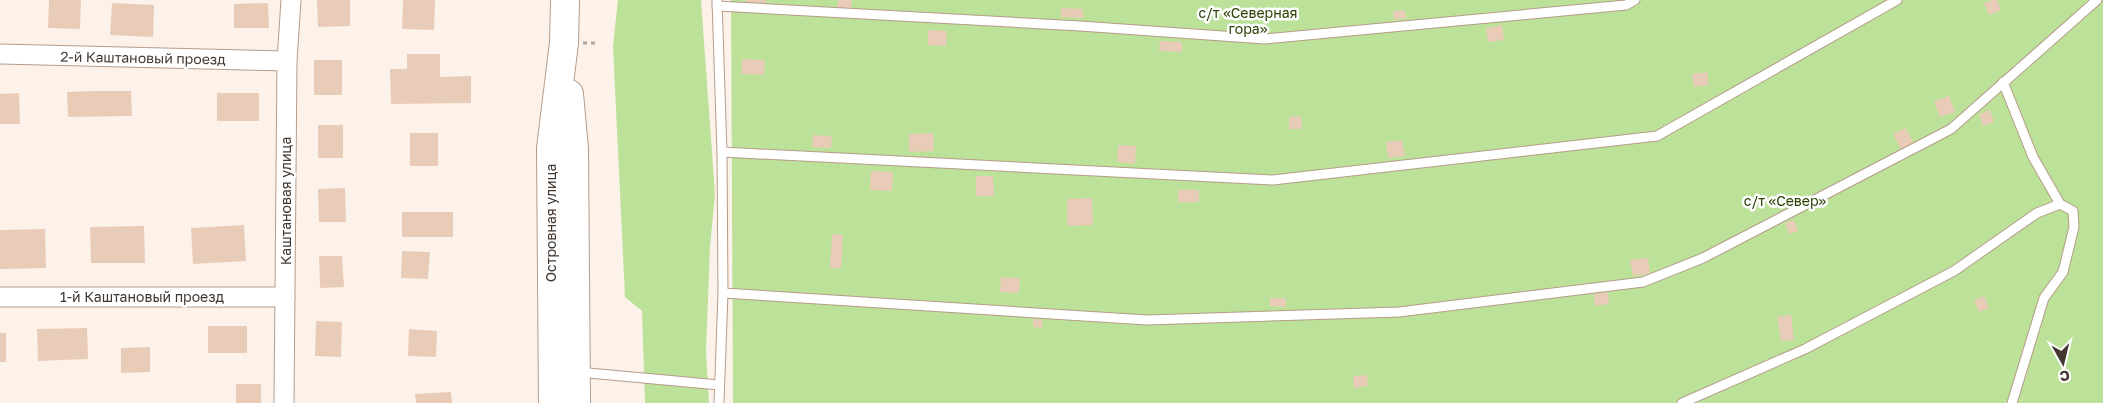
<svg xmlns="http://www.w3.org/2000/svg" width="2103" height="403" font-family="'Golos Text',sans-serif">
  <rect width="100%" height="100%" fill="#fdf2ea"/>
  <g fill="#bce198">
    <polygon points="618,0 701,0 715,194 710,247 706,351 709,403 645,403 642,311 625,297 613,46"/>
    <polygon points="731,0 2103,0 2103,403 733,403"/>
  </g>
  <g fill="#e8ccb8">
    <polygon points="49,0 81,0 80,29 48,28"/>
    <polygon points="317,0 350,0 350,26 318,27"/>
    <polygon points="403,0 435,0 434,30 402,29"/>
    <polygon points="746,0 766,0 766,3 746,2"/>
    <polygon points="838,0 852,0 851,9 837,8"/>
    <polygon points="1992,0 1997,0 2001,10 1989,15 1984,3"/>
    <polygon points="112,3 154,5 153,37 110,35"/>
    <polygon points="268,3 269,28 234,28 234,4"/>
    <polygon points="1061,8 1083,9 1083,18 1061,17"/>
    <polygon points="1405,10 1406,18 1394,20 1393,11"/>
    <polygon points="1502,25 1504,40 1488,42 1486,28"/>
    <polygon points="928,30 947,31 946,46 928,45"/>
    <polygon points="1160,41 1182,42 1182,52 1159,51"/>
    <polygon points="407,54 440,54 440,77 471,76 471,103 391,104 390,69 407,69"/>
    <polygon points="742,59 765,60 764,75 741,74"/>
    <rect x="314" y="60" width="28" height="35"/>
    <polygon points="1707,72 1709,85 1694,87 1692,74"/>
    <polygon points="95,91 131,91 132,116 68,117 67,92"/>
    <polygon points="19,93 20,124 0,124 0,94"/>
    <rect x="217" y="93" width="42" height="28"/>
    <polygon points="1949,96 1955,112 1940,117 1934,101"/>
    <polygon points="1990,110 1994,122 1983,126 1979,114"/>
    <polygon points="1301,116 1302,129 1289,129 1289,117"/>
    <rect x="318" y="125" width="25" height="33"/>
    <polygon points="1906,128 1913,142 1901,149 1893,134"/>
    <rect x="410" y="133" width="28" height="33"/>
    <polygon points="933,133 934,151 909,152 909,134"/>
    <polygon points="813,135 832,136 831,148 812,147"/>
    <polygon points="1402,140 1405,156 1388,158 1386,142"/>
    <polygon points="1118,145 1136,146 1135,164 1117,162"/>
    <polygon points="871,171 893,172 892,191 870,190"/>
    <polygon points="976,176 993,176 994,196 976,196"/>
    <polygon points="345,188 346,222 319,222 318,189"/>
    <rect x="1178" y="190" width="21" height="12"/>
    <polygon points="1092,198 1093,225 1067,226 1067,199"/>
    <rect x="402" y="212" width="51" height="25"/>
    <polygon points="1794,220 1798,231 1789,234 1785,223"/>
    <polygon points="244,225 246,261 193,264 191,228"/>
    <polygon points="144,226 145,263 91,263 90,227"/>
    <polygon points="45,229 46,268 0,269 0,230"/>
    <polygon points="832,234 843,235 841,268 830,268"/>
    <polygon points="402,251 430,252 428,279 401,278"/>
    <polygon points="319,256 342,256 344,287 320,288"/>
    <polygon points="1648,258 1650,274 1633,276 1630,260"/>
    <polygon points="1001,277 1020,278 1019,293 1000,292"/>
    <polygon points="1608,292 1609,304 1595,306 1594,294"/>
    <polygon points="1984,296 1989,308 1979,312 1974,300"/>
    <polygon points="1270,298 1286,298 1286,307 1270,306"/>
    <polygon points="1791,315 1794,340 1781,341 1777,317"/>
    <polygon points="1033,319 1043,320 1042,328 1033,327"/>
    <polygon points="316,321 342,322 341,357 315,356"/>
    <rect x="208" y="326" width="39" height="27"/>
    <polygon points="87,328 88,359 38,361 37,329"/>
    <polygon points="409,329 437,331 436,357 408,356"/>
    <rect x="0" y="333" width="6" height="29"/>
    <polygon points="150,347 150,372 121,373 121,348"/>
    <polygon points="1367,375 1368,386 1354,388 1353,376"/>
    <rect x="236" y="384" width="25" height="19"/>
    <polygon points="451,392 452,403 416,403 415,394"/>
  </g>
  <g fill="none" stroke-linecap="round" stroke-linejoin="round">
    <defs>
      <g id="lane">
        <polyline points="717,0 722,152 723,293 719,403"/>
        <polyline points="717,6 1080,26 1265,39 1626,5 1635,0"/>
        <polyline points="2003,82 2033,157 2060,204 2073,211 2074,227 2063,272 2044,298 2012,403"/>
        <polyline points="722,152 1273,180 1657,136 1897,0"/>
        <polyline points="723,293 1147,320 1399,312 1643,282 1703,258 1951,129 2097,0"/>
        <polyline points="578,372 719,385"/>
        <polyline points="1682,403 1805,349 1954,271 2037,213 2060,204"/>
      </g>
      <g id="street">
        <polyline points="0,54 287,61"/>
        <polyline points="0,297 285,297"/>
        <polyline points="284,403 287,61 291,0"/>
      </g>
      <g id="primary">
        <polyline points="569,94 574,149 576,403"/>
        <polyline points="553,403 551,148 564,43 565,0"/>
      </g>
    </defs>
    <use href="#lane" stroke="#b69c89" stroke-width="11"/>
    <use href="#street" stroke="#b69c89" stroke-width="21"/>
    <use href="#primary" stroke="#b69c89" stroke-width="30"/>
    <polyline stroke="#b1a69e" stroke-width="3" stroke-dasharray="4 4" stroke-linecap="butt" points="583,43 595,43"/>
    <use href="#lane" stroke="#fff" stroke-width="9"/>
    <use href="#street" stroke="#fff" stroke-width="19"/>
    <use href="#primary" stroke="#fff" stroke-width="28"/>
  </g>
  <g text-anchor="middle" stroke-width="5" stroke-linejoin="round" paint-order="stroke">
    <g font-size="14" fill="#274101" stroke="#fff">
      <text x="1248" y="18">с/т «Северная<tspan x="1248" dy="16">гора»</tspan></text>
      <text x="1785" y="206">с/т «Север»</text>
    </g>
    <g font-size="14" fill="#433830" stroke="#fff">
      <text transform="translate(143 58) rotate(1)" y="5">2-й Каштановый проезд</text>
      <text transform="translate(286 201) rotate(-90)" y="5">Каштановая улица</text>
      <text transform="translate(551 223) rotate(-90)" y="5">Островная улица</text>
      <text x="142" y="302">1-й Каштановый проезд</text>
    </g>
  </g>
  <g transform="translate(2063 363) rotate(172)" stroke="#ffffff" stroke-width="4" paint-order="stroke">
  <path d="M0-4L9 19L0 12L-9 19Z" fill="#433830"/>
  <text y="-8" font-size="14" font-weight="bold" text-anchor="middle" fill="#433830">С</text>
  </g>
</svg>
